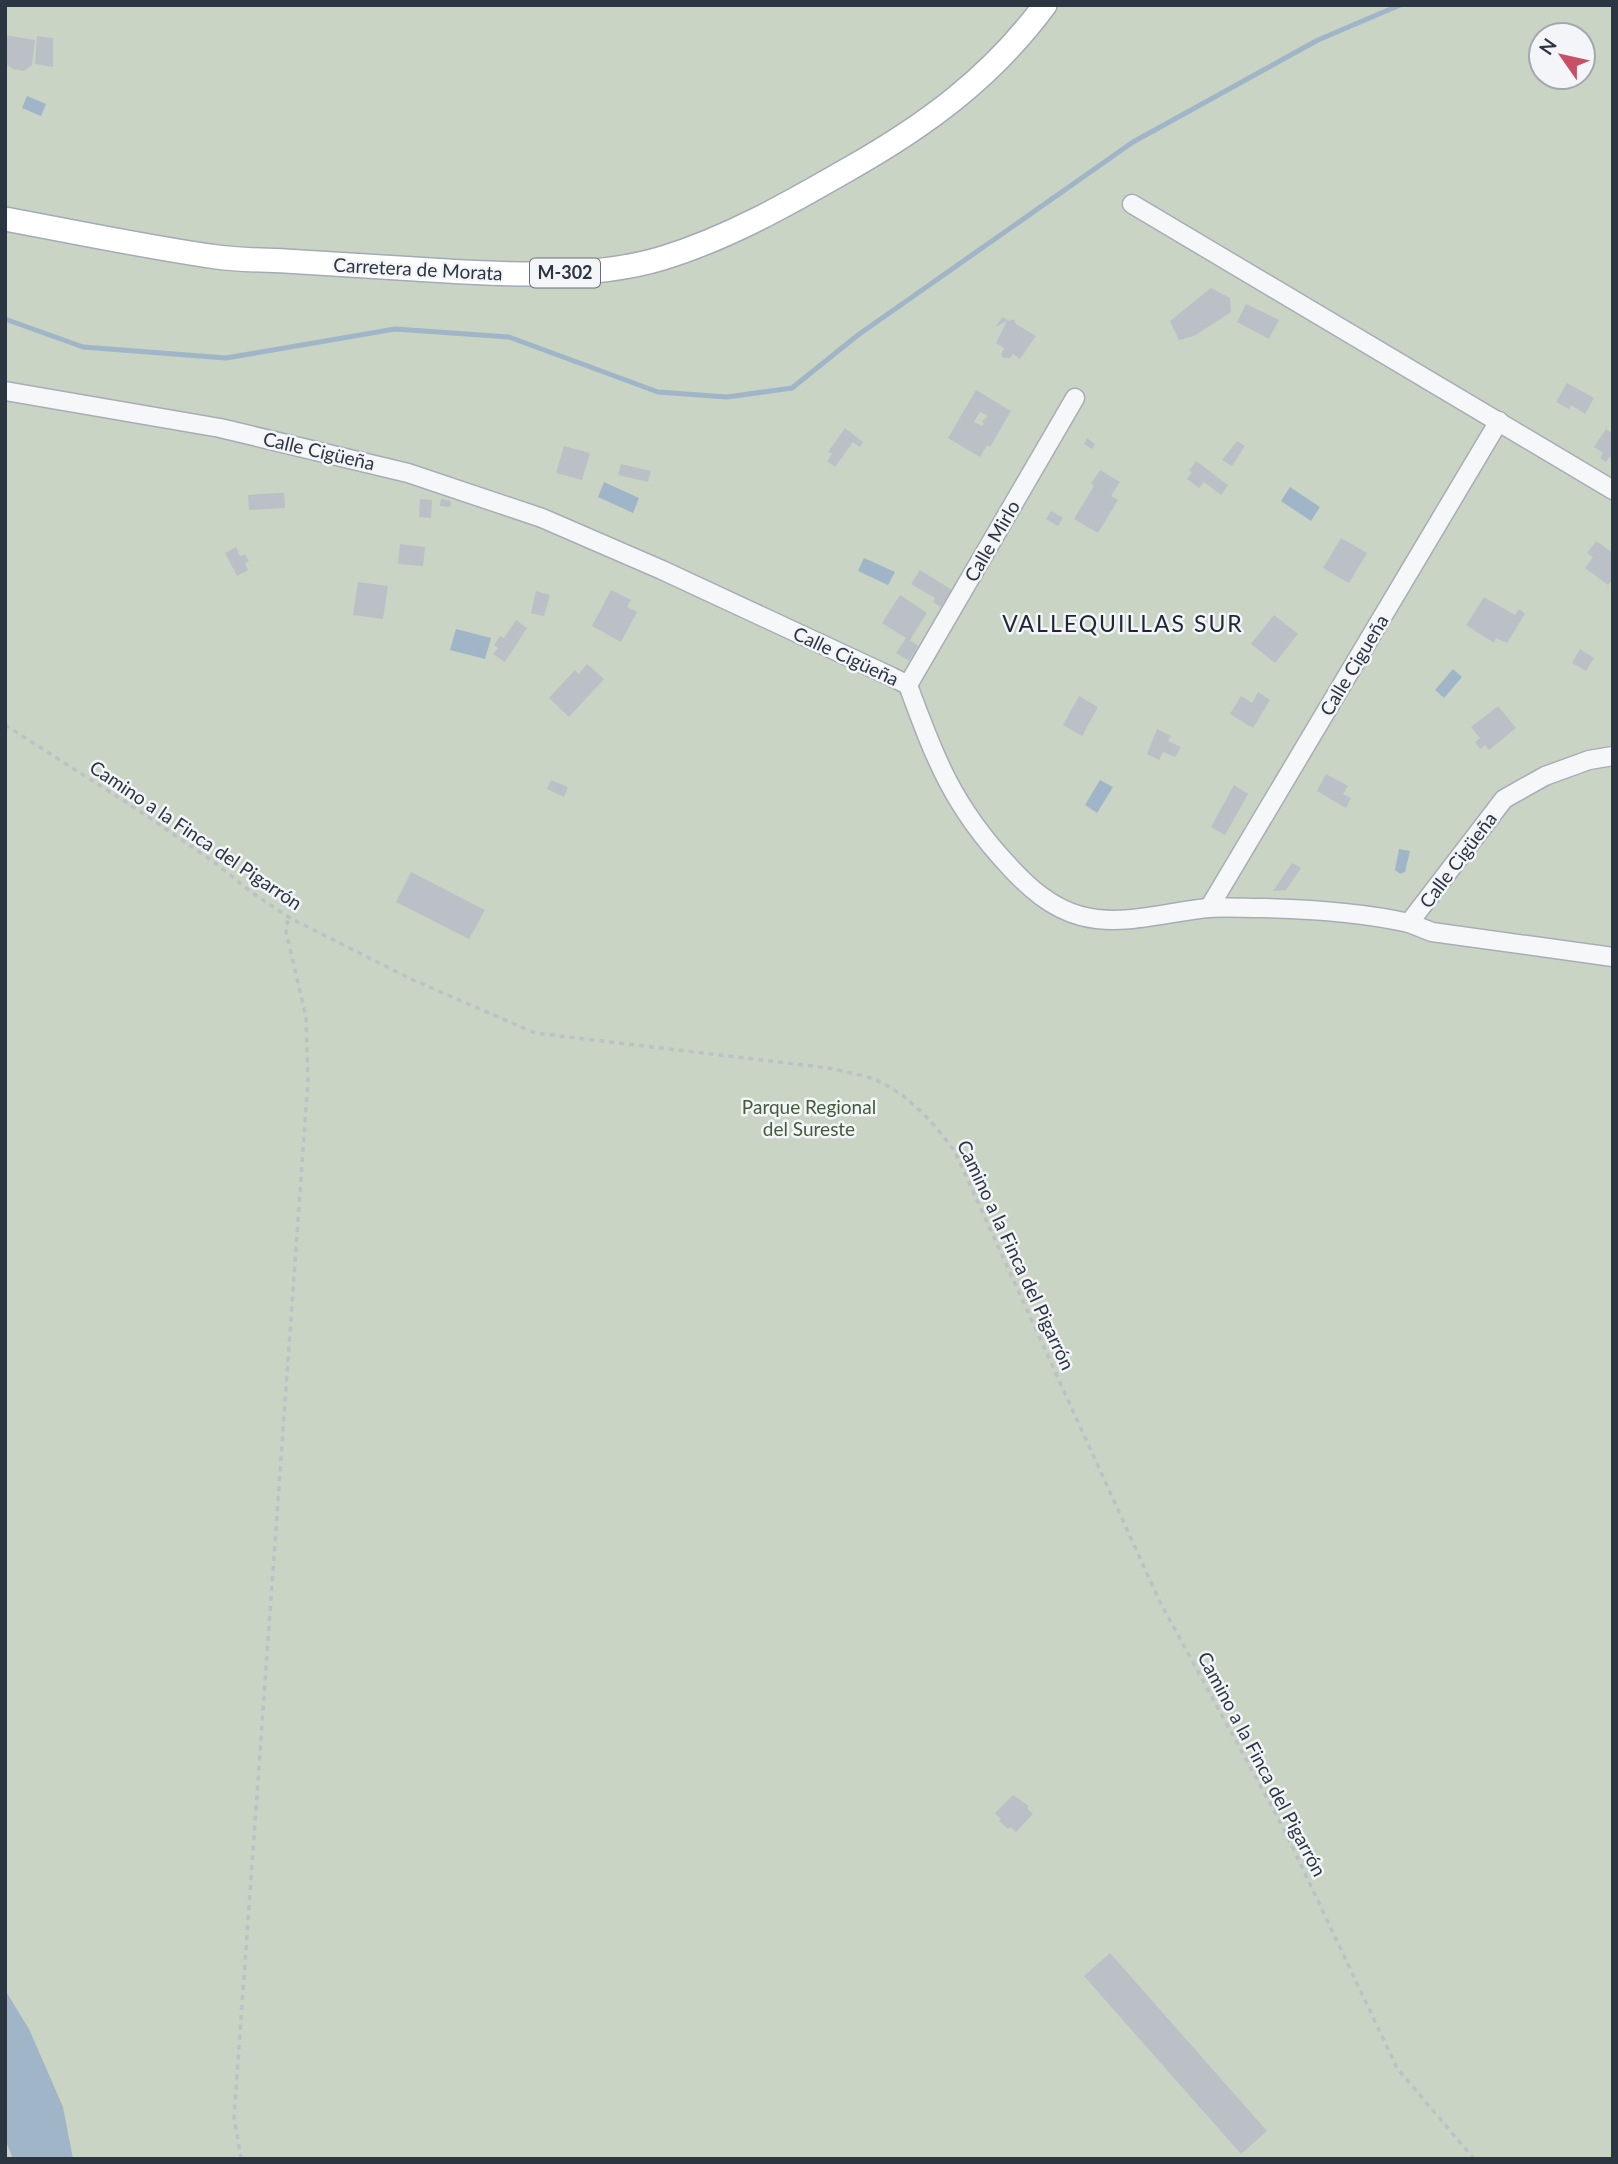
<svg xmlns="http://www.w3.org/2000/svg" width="1618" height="2164" font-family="Lato,sans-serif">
  <rect width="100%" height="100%" fill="#e3e6eb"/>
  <path fill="#c9d4c5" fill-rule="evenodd" d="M 5,5 L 1613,5 L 1613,2159 L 5,2159 ZM 1541,35 L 1583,35 L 1583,77 L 1541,77 Z"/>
  <g fill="#a0b5c8">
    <polygon points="27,96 46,104 41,116 22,108"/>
    <polygon points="604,482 639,498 633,513 598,497"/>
    <polygon points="1290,487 1320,507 1311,521 1281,501"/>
    <polygon points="864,558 895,572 888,585 858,571"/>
    <polygon points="456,629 491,638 485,659 450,650"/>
    <polygon points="1453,669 1462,677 1444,698 1435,690"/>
    <polygon points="1100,780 1113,787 1097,813 1085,805"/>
    <polygon points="1399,849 1410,851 1405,872 1400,874 1395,870"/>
    <polygon points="5,1990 29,2029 63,2107 73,2159 13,2159 5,2139"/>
  </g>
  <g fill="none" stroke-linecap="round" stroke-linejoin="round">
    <polyline stroke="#a0b5c8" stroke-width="5" points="5,319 83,347 226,358 395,329 509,337 658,392 727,397 792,388 858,335 1133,142 1318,40 1400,5"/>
  </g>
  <g fill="#bbc0c7" fill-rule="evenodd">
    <polygon points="5,35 35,40 32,65 24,71 13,69 5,63"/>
    <polygon points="37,36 53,38 53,67 35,64"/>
    <polygon points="1211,288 1230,298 1231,312 1194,336 1179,340 1170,321"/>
    <polygon points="1246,304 1279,320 1269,339 1237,322"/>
    <polygon points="1003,317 1009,321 1014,319 1016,324 1036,336 1020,359 1013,354 1010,358 1004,358 1001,355 1004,348 996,343 1007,321 995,327"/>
    <polygon points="1567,383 1594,398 1585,414 1571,405 1569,409 1556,402"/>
    <path d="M 976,390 L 1011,411 L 990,447 L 987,445 L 980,457 L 948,438 ZM 980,412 L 988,416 L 982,421 L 984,424 L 982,426 L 974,422 Z"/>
    <polygon points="845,428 863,442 860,447 853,442 835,467 827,461 832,454 828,452"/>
    <polygon points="1606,429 1613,434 1613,459 1609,457 1606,462 1600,458 1603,453 1594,447"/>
    <polygon points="1087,438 1095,444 1092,449 1084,444"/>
    <polygon points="1237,441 1245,446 1232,466 1222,460"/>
    <polygon points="564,446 590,453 582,480 556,473"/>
    <polygon points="1196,461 1228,485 1221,495 1204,482 1199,488 1187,479 1192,472 1189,471"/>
    <polygon points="621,464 651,471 648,482 618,475"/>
    <polygon points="1100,470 1120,482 1111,496 1118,500 1098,533 1074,519 1094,486 1091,484"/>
    <polygon points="276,493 284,493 285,508 249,510 248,495"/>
    <polygon points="420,499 432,500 431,518 419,517"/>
    <polygon points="441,499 451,501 450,507 440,506"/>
    <polygon points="1051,511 1063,518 1058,526 1046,519"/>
    <polygon points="1341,538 1367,553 1349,583 1323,568"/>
    <polygon points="1596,541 1613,553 1613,579 1608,585 1585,568 1593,557 1587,553"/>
    <polygon points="400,544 425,547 423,566 398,564"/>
    <polygon points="236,547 240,556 245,554 249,561 245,563 248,570 237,576 225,553"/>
    <polygon points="920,570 952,590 941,607 933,602 935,598 911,584"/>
    <polygon points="358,582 388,586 383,619 353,615"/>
    <polygon points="611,590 631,600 627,607 637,612 621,642 592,626"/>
    <polygon points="536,591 550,595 544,616 531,613"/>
    <polygon points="900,595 927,613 910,640 918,646 909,661 896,653 906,638 882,623"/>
    <polygon points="1484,597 1515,615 1519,609 1525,614 1507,643 1496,638 1494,643 1466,625"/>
    <polygon points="1274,615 1298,634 1275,663 1251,644"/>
    <polygon points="516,620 527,628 505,662 493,654 498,648 494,645 500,636 504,638"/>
    <polygon points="1580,649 1594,658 1586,671 1572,663"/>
    <polygon points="587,664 604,679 569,717 549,698 575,670 579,674"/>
    <polygon points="1258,692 1270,700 1253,728 1230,714 1241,696 1252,703"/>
    <polygon points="1079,696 1098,707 1082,736 1063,725"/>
    <polygon points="1498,706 1516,728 1489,750 1485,745 1480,749 1475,742 1480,738 1471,727"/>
    <polygon points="1157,729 1171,736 1168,741 1181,747 1175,757 1163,752 1159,760 1147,754"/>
    <polygon points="1326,774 1348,786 1343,794 1351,798 1346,808 1317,791"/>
    <polygon points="551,780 568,787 564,797 547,789"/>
    <polygon points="1234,785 1248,794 1225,835 1211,827"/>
    <polygon points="1292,863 1301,868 1286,890 1273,891"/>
    <polygon points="411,872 485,910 469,939 396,902"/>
    <polygon points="1013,1795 1029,1806 1027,1808 1033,1814 1016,1832 1010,1827 1008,1829 999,1821 1001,1819 995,1813"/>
    <polygon points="1110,1953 1267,2131 1241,2154 1084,1976"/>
  </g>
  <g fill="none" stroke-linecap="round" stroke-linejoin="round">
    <defs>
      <g id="minor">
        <polyline points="1132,204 1613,490"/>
        <path d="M 5,391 L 220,428 L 408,473 L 542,518 L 662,570 L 892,677 L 908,685 C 935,759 953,806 1008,865 C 1028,887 1051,908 1081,916 C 1123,927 1166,912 1208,908 C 1225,907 1244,908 1261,908 C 1311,909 1360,912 1409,923 L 1504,799 L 1545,776 L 1589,760 L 1613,756"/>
        <polyline points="908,685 1075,398"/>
        <polyline points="1209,908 1499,421"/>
        <polyline points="1409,923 1432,932 1613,957"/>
      </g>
      <path id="major" d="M 5,219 C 76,232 146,247 217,257 C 239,260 263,260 285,261 C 328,264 372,266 415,269 C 493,274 587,281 663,258 C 728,238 788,204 847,170 C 925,126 991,78 1045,5"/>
    </defs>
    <use href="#minor" stroke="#a8adb5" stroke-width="21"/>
    <use href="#major" stroke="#a3abb6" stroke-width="26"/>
    <g stroke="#bdc1c6" stroke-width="3.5" stroke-dasharray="5 5" stroke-linecap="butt">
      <path d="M 5,725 L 135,808 L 214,862 L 251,892 L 290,918 L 411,979 L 535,1033 L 829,1068 C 842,1071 857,1074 871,1078 C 906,1091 934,1123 955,1152 L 1160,1602 L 1284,1829 L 1397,2068 L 1474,2159"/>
      <polyline points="241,2159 234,2117 308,1080 306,1017 285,927 290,918"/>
    </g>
    <use href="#minor" stroke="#f6f7f9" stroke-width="18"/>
    <use href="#major" stroke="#fff" stroke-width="23"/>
  </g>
  <g text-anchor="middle" stroke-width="5" stroke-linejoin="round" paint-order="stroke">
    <rect fill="#f3f5f8" stroke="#686f79" stroke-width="2" x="530" y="258.5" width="70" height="29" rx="5"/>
    <g font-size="18" font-weight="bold" fill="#2c3542">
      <text x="565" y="279">M-302</text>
    </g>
    <g font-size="19" fill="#2c3542" stroke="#f3f5f8">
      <text transform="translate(418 269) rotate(3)" y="7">Carretera de Morata</text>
      <text transform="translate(319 451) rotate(13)" y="7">Calle Cigüeña</text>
      <text transform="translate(992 541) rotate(-60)" y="7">Calle Mirlo</text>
      <text transform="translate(846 656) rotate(25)" y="7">Calle Cigüeña</text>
      <text transform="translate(1354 665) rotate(-59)" y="7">Calle Cigueña</text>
      <text transform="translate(196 835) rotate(34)" y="7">Camino a la Finca del Pigarrón</text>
      <text transform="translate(1458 860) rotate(-53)" y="7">Calle Cigüeña</text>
      <text transform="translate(1016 1255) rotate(65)" y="7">Camino a la Finca del Pigarrón</text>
      <text transform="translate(1262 1764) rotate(62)" y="7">Camino a la Finca del Pigarrón</text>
    </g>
    <g font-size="19" fill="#425d3a" stroke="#f3f5f8">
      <text x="809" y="1114">Parque Regional<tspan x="809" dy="22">del Sureste</tspan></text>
    </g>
    <g font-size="23" letter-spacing="2" fill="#1e2633" stroke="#f3f5f8">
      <text x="1123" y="632">VALLEQUILLAS SUR</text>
    </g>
  </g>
  <rect width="1618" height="2164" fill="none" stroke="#2c3542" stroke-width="14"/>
  <g transform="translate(1562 56) rotate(304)"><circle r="33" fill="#f3f5f8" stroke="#a3a8af" stroke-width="2"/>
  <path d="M0-5L12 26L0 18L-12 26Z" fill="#c85066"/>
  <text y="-10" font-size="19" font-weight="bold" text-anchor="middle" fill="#2c3542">N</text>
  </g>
</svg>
